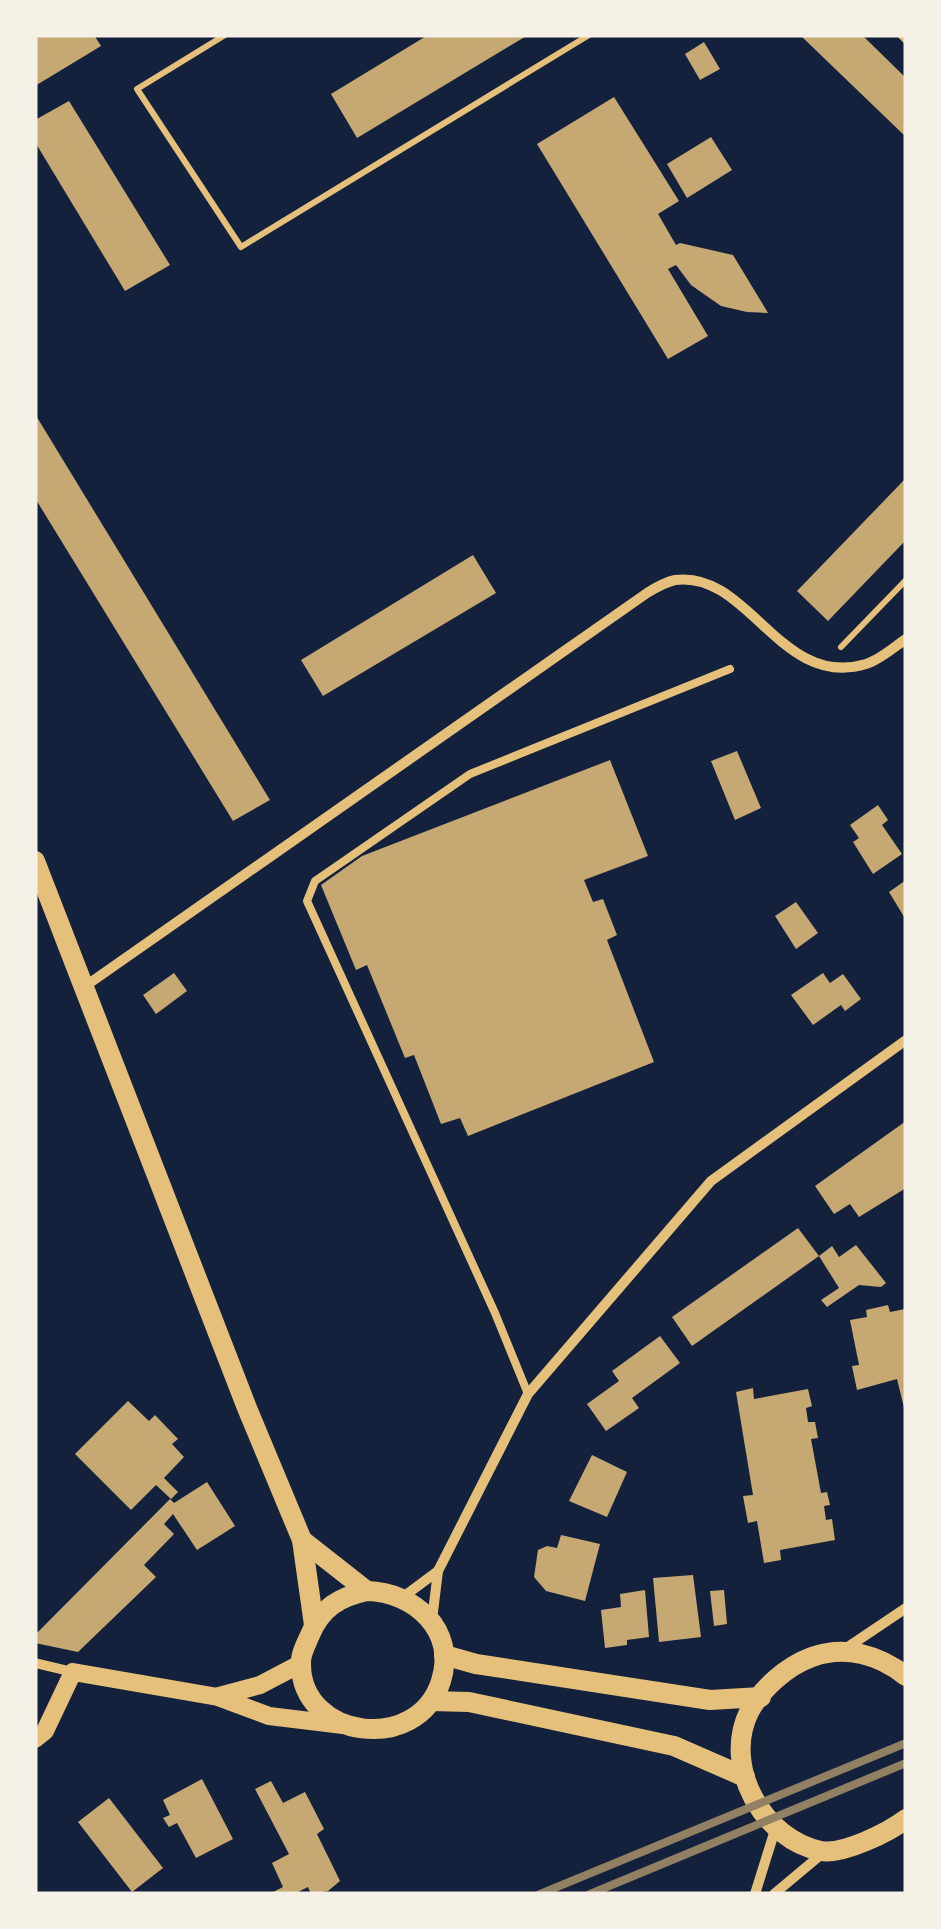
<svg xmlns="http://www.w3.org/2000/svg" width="941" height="1929" font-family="Helvetica,sans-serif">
  <rect width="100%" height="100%" fill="#14213d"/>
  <g fill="#c6a872">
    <polygon points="35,35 94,35 101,46 35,86"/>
    <polygon points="428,35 528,35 357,138 331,94"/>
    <polygon points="800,35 862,35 906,78 906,137"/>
    <polygon points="704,42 720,69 700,80 685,54"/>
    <polygon points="614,97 679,201 658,214 676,245 680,243 733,255 768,313 747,312 721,306 691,285 676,265 668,269 708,336 668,359 537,144"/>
    <polygon points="69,101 170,265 125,291 35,142 35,120"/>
    <polygon points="711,137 732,170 687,198 667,164"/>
    <polygon points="35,414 270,800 233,821 35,498"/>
    <polygon points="906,478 906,540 828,621 797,591"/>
    <polygon points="473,555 496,593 323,696 301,660"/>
    <polygon points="737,751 761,808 735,820 711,761"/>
    <polygon points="610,760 648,856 584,880 593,902 603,899 617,935 607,940 654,1062 468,1136 460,1118 441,1124 414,1055 405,1058 367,965 356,970 321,885 362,856"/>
    <polygon points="878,805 888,820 882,825 902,854 873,874 853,842 859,838 850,825"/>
    <polygon points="906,880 906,920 889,892"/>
    <polygon points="796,902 818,933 796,949 775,916"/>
    <polygon points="174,973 187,991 156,1014 143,995"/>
    <polygon points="823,973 830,983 843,974 861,999 845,1011 841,1005 813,1025 791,995"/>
    <polygon points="906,1121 906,1188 859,1217 850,1204 834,1214 815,1186"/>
    <polygon points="798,1228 819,1256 692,1346 672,1317"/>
    <polygon points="856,1245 886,1283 881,1287 859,1285 827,1307 821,1300 839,1288 819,1256 832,1246 839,1257"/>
    <polygon points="888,1305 890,1312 905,1309 906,1315 906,1416 897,1379 857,1390 852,1366 859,1365 850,1320 867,1317 866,1310"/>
    <polygon points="660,1336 680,1363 632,1398 639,1408 606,1431 587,1404 619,1381 612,1371"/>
    <polygon points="753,1388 754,1399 808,1389 812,1406 806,1408 808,1422 815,1422 818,1438 811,1439 821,1493 827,1492 830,1505 824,1506 826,1520 832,1519 835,1540 780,1550 781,1560 764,1563 757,1521 748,1523 743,1496 753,1495 736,1392"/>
    <polygon points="128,1401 149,1421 155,1415 178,1439 172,1444 184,1457 164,1478 178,1492 171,1499 156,1485 131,1510 75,1454"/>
    <polygon points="592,1455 627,1472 607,1517 569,1501"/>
    <polygon points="207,1482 235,1526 197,1550 173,1514 164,1524 174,1534 144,1565 156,1577 78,1652 35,1643 35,1635 170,1499 174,1503"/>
    <polygon points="561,1535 600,1544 585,1601 546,1591 534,1577 538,1550 547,1546 557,1548"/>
    <polygon points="693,1575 701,1637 659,1642 653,1578"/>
    <polygon points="645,1590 649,1637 627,1640 627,1645 605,1648 601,1610 621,1607 620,1594"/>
    <polygon points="724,1590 727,1624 714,1626 710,1591"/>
    <polygon points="202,1779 233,1839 196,1858 177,1823 169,1827 163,1818 170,1815 163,1800"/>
    <polygon points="271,1781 283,1803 305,1792 324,1829 317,1834 340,1881 328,1891 311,1894 308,1887 294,1894 269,1894 283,1887 272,1863 289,1854 255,1789"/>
    <polygon points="109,1798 163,1868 132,1892 78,1822"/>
  </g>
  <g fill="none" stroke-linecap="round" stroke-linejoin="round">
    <g stroke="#e5c07b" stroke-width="6">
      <polyline points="225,35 137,89 241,247 589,35"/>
      <polyline points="900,35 906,41"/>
      <polyline points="841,647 906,580"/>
    </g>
    <polyline stroke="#e5c07b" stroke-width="8" points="528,1394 495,1313 307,901 315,881 470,774 730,669"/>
    <g stroke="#e5c07b" stroke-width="10">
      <path d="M 84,987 L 647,593 C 655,588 666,582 675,580 C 749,570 780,690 866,664 C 880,660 894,647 906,639"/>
      <polyline points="403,1597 438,1571"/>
      <polyline points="432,1620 438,1571 528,1394 711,1181 906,1040"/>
      <polyline points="845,1649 906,1608"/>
      <polyline points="35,1663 73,1672"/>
      <polyline points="755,1894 775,1830"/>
      <polyline points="774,1894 823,1853"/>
    </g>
    <g stroke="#e5c07b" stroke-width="18">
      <polyline points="219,1696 260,1685 300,1664"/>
      <polyline points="35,1739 45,1731 73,1672 218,1697 269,1716 343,1725"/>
    </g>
    <g stroke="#e5c07b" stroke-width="20">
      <polyline points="35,861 247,1408 302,1540 314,1625"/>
      <polyline points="302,1540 367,1591"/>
      <path d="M 367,1591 C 414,1592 457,1630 441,1681 C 418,1755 301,1739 301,1664 C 300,1655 306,1644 310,1635 C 321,1608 339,1597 367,1591 Z"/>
      <polyline points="444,1655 476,1664 710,1700 761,1697"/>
      <path d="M 906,1676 C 879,1655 846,1645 812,1657 C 787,1666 762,1688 749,1712 C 722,1767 764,1840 821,1851 C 843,1855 889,1832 906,1819"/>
      <polyline points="432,1701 469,1702 674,1746 745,1777"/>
    </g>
    <g stroke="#918062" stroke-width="8">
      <polyline points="540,1894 906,1743"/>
      <polyline points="590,1894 906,1763"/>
    </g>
  </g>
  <rect width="941" height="1929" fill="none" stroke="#f6f1e7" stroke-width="75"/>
</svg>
